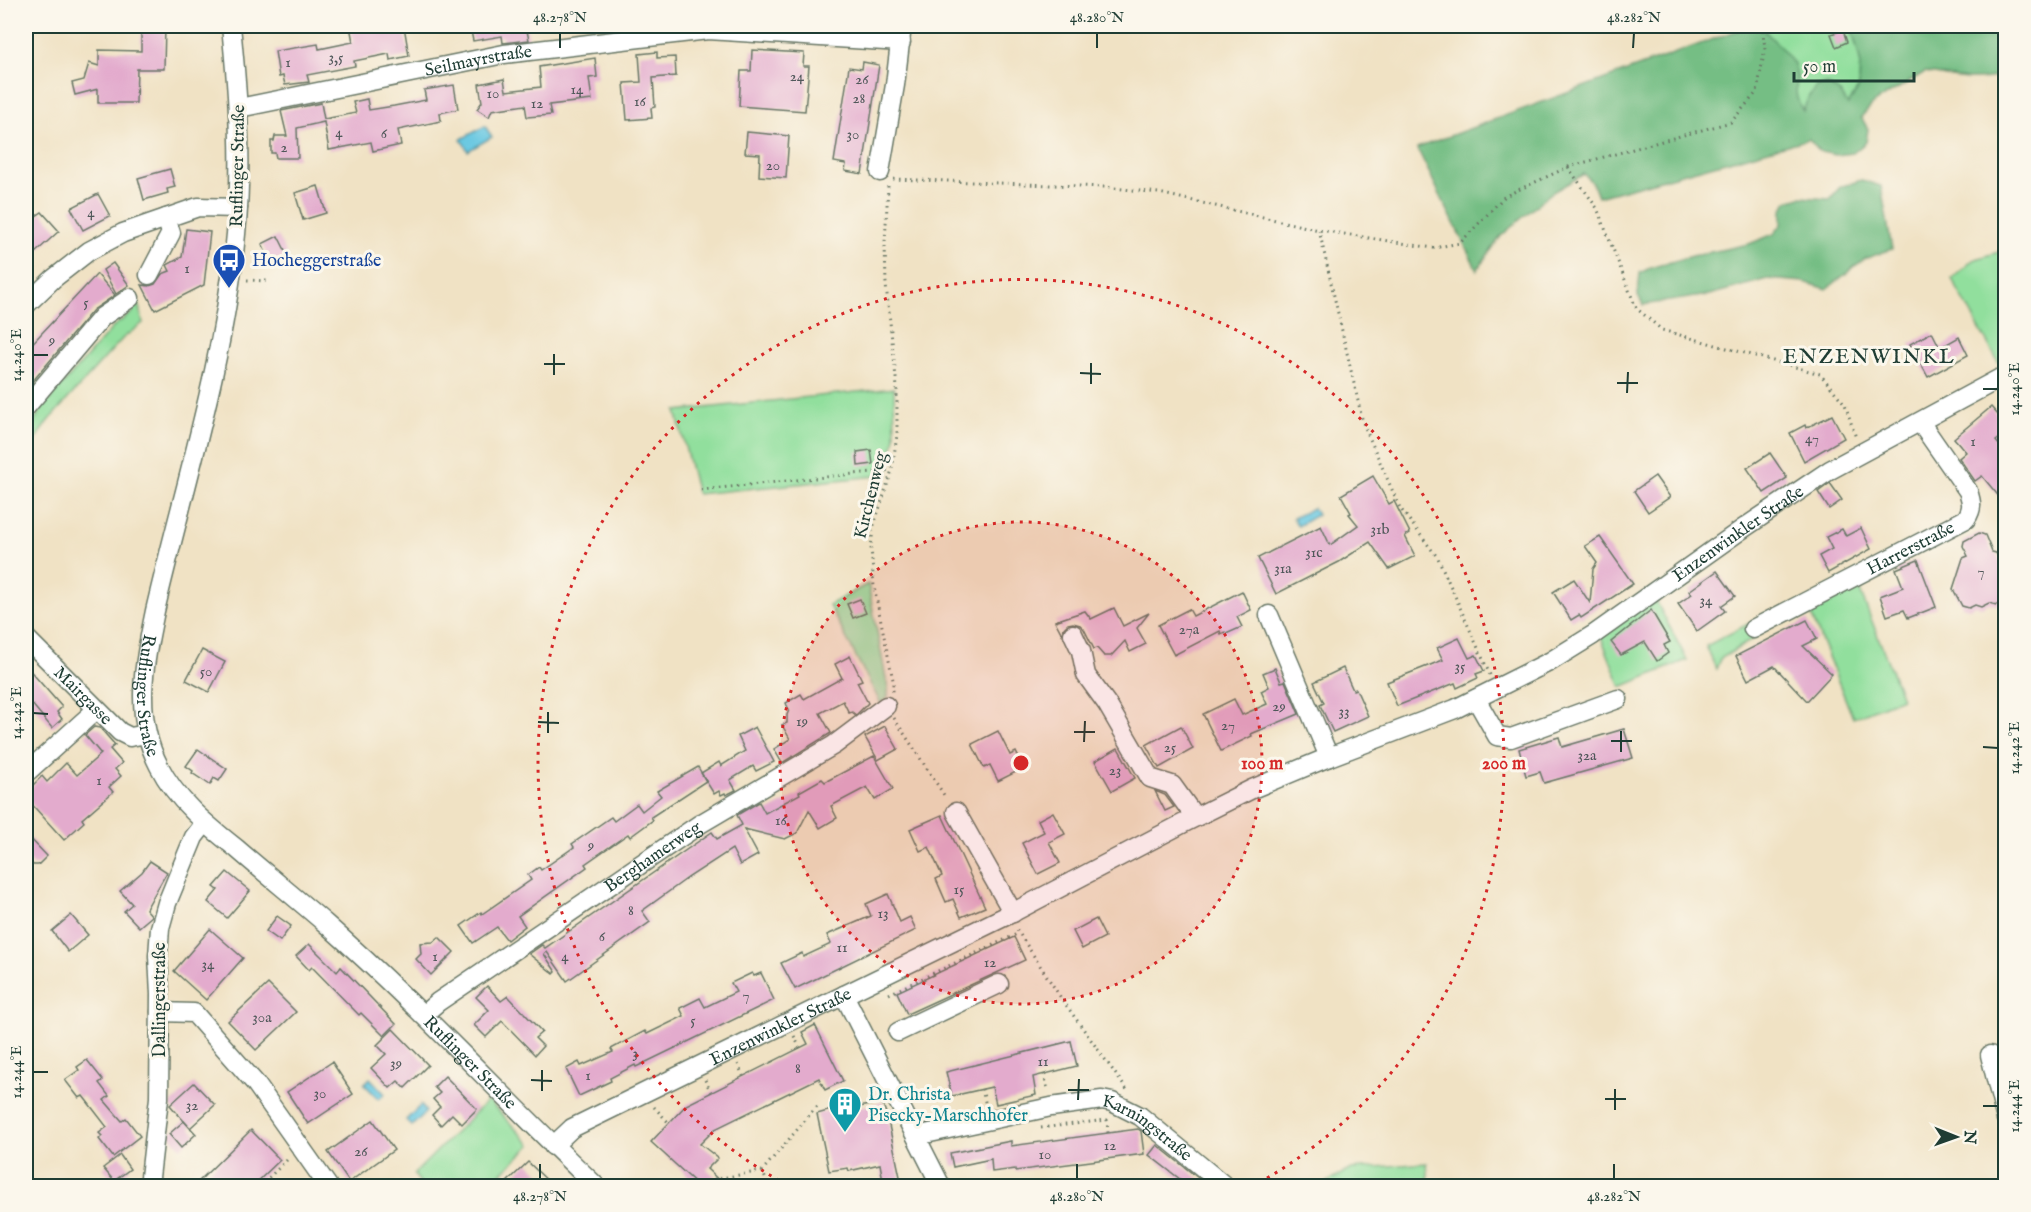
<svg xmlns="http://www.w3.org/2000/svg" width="2031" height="1212" font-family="'IM FELL English',serif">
  <rect width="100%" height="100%" fill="#fbf7ec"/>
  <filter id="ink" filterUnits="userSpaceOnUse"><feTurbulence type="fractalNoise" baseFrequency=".0167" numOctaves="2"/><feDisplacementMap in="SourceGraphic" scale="12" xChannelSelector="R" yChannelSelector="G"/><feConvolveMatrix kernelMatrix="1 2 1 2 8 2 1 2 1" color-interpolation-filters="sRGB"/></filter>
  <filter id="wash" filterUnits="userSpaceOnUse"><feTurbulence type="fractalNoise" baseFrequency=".008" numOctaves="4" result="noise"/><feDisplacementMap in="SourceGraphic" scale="24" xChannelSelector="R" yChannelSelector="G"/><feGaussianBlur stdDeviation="1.35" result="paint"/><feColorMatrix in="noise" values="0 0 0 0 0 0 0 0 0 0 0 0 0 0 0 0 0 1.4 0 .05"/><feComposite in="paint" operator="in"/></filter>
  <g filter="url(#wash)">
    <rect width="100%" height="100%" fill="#f0e2c4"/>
    <g fill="#91df9d" stroke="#588e68" stroke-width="1.5">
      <polygon points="1760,26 1851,26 1860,60 1859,87 1848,105 1809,96 1804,111 1797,101 1795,91 1797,78 1794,65"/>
      <polygon points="2005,250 2006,367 2002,369 1952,279 1973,260"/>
      <polygon points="138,303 143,323 123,338 48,421 26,453 26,434 42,408 114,326 133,312 131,308"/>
      <polygon points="894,388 895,437 887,475 697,494 676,411"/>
      <polygon points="1857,583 1902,698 1853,718 1808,607"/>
      <polygon points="868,584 888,689 888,697 881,704 829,605"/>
      <polygon points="1654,597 1687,660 1621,687 1601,637"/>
      <polygon points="1748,624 1755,638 1720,659 1716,669 1706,646"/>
      <polygon points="488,1100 531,1145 488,1186 422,1186 414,1174"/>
      <polygon points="1427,1163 1429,1186 1320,1186 1351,1169"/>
    </g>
    <g fill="#74be84" stroke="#4a7e5c" stroke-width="1.5">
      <path d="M 1749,26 L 1760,26 C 1769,35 1789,55 1794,65 C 1802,82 1789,89 1803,111 L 1809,96 L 1817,86 L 1828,84 L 1842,95 L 1848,105 L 1859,87 L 1860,60 L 1851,26 L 2005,26 L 2005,74 C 1979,84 1952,77 1925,72 L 1875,102 L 1861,117 L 1868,129 L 1866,142 L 1853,153 L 1836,155 L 1821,152 L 1809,139 L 1598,197 L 1593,184 L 1584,174 L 1551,193 L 1501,236 L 1477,270 L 1417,148 Z"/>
      <polygon points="1861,180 1881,186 1892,249 1864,259 1827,289 1804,282 1768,279 1709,295 1643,305 1638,295 1640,273 1650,268 1692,256 1749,244 1774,234 1782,224 1782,211 1787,201 1800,197 1830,199 1840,187"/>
    </g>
    <g fill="#63c6e1" stroke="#41828a" stroke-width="1.5">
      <polygon points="485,126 492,137 468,151 461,139"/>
      <polygon points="1313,508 1317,515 1298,526 1293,518"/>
      <polygon points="370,1078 385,1094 379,1099 364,1084"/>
      <polygon points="421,1105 426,1112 412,1126 406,1120"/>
    </g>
    <g id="blocks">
      <g fill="#e3abcd">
        <polygon points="141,26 165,26 164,69 137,69 136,103 98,103 98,89 75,95 72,83 84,80 89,63 99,66 99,50 141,51"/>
        <polygon points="350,26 404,26 409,56 390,60 389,54 354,61 355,66 307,75 309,82 285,85 283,76 279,77 275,51 318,44 319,49 353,42"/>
        <polygon points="470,26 526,26 529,40 503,43 502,36 473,41"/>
        <polygon points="1843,30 1847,42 1836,47 1831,34"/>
        <polygon points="752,50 804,53 803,66 809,66 805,111 739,106 741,71 751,71"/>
        <polygon points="657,52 657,58 675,57 676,76 653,78 655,107 651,108 652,118 627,120 624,83 641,82 639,54"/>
        <polygon points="595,58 597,77 589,78 592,100 549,105 551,115 527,117 525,105 492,110 489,117 477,109 482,102 479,84 504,79 506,91 541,87 539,67"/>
        <polygon points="863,62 879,65 862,174 845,171 846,164 834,162 849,67 862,69"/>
        <polygon points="454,85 458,109 440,113 441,121 398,130 401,145 373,151 371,142 329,150 324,122 297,128 298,158 276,158 275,153 271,153 271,141 274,141 275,136 287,136 281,111 321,103 324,119 356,113 353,102 367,99 369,110 394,106 426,100 424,90"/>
        <polygon points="747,132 789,136 786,178 759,176 760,154 745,153"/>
        <polygon points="170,169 175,187 167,189 168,193 144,200 138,178"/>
        <polygon points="318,186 326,213 303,220 295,193"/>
        <polygon points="98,194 110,216 83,230 71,208"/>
        <polygon points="42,212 59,231 35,253 26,242 26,223"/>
        <polygon points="186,229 210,232 204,285 155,310 142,285 149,286 155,284 162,274 170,271 167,265 182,257"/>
        <polygon points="278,236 288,256 271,264 262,244"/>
        <polygon points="113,263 129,285 116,294 103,270"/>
        <polygon points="97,274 115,295 93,310 26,389 26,350"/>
        <polygon points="1932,332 1940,348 1959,337 1968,355 1928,377 1910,344"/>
        <polygon points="1991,407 2006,424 2006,433 1996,441 2006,453 2006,505 1982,476 1975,481 1959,458 1966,452 1954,438"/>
        <polygon points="1832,415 1844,438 1804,461 1790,433 1805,425 1806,428"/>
        <polygon points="871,450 873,464 858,466 857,452"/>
        <polygon points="1770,453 1787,478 1764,493 1747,468"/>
        <polygon points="1373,476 1389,504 1394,501 1410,533 1405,536 1415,556 1389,569 1370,542 1339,562 1276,594 1258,558 1321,526 1330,545 1358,525 1349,514 1351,513 1341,495"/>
        <polygon points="1655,476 1670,497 1648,512 1634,491"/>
        <polygon points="1830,483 1842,500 1829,509 1818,492"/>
        <polygon points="1861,528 1871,549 1828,573 1819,556 1832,549 1826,537 1842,529 1846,536"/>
        <polygon points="1979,533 1985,535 1992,552 1996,553 2006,572 2006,600 1996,605 1989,603 1981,607 1975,605 1969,608 1962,606 1953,589 1963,558 1968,556 1963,546 1964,541"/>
        <polygon points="1600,537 1633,584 1581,618 1579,615 1571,620 1553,592 1574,579 1590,603 1593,569 1597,563 1585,546"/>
        <polygon points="1918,560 1936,607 1908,618 1904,610 1887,616 1880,596 1903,587 1896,569"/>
        <polygon points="1717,571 1735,596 1721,606 1725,611 1697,631 1678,604 1692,594 1689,591"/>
        <polygon points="1242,591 1251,610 1237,617 1242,627 1226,634 1225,632 1221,634 1220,631 1174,655 1158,625 1189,609 1193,616"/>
        <polygon points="860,599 866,613 853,618 847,604"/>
        <polygon points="1114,608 1123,626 1149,613 1137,628 1146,644 1130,652 1125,641 1111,656 1104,656 1097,648 1094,649 1084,629 1080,625 1073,623 1068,624 1064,628 1062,634 1055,621 1085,611 1091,619"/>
        <polygon points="1651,610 1670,642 1664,645 1668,653 1657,661 1645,642 1621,655 1611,642"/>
        <polygon points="1807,620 1817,639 1803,646 1832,674 1807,701 1774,666 1748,680 1736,656"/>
        <polygon points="1459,638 1469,658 1476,655 1484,671 1476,674 1478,678 1457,688 1455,683 1397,706 1387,682 1443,660 1437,648"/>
        <polygon points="202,650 225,662 209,692 186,680"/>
        <polygon points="850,656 862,680 857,682 868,703 856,715 852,712 849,713 843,701 820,713 831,733 782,763 774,749 790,739 782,725 787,723 787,715 789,710 786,703 801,694 804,699 842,678 835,664"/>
        <polygon points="26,666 62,707 57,712 62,719 52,728 26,697"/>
        <polygon points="1275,668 1281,682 1285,681 1299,714 1251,734 1252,736 1221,751 1203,714 1234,699 1242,715 1267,704 1261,691 1269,687 1263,673"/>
        <polygon points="1343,668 1353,690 1356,689 1368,716 1333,732 1320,705 1324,703 1314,682"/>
        <polygon points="885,726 898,749 878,760 865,737"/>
        <polygon points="1181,726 1193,749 1159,768 1146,745"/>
        <polygon points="94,727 100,728 115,745 110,749 122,763 115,769 121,776 109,787 113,792 82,819 84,822 64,840 26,798 26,792 42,776 47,782 66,763 77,775 101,754 85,735"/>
        <polygon points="755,727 774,762 756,771 753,766 730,780 736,790 726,795 725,793 721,795 719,791 714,794 701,773 719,762 721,766 745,751 738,736"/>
        <polygon points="1624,729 1633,758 1544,783 1540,772 1526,776 1519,749 1559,737 1562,747"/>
        <polygon points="998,731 1010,755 1016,752 1024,768 998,781 990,765 984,768 972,744"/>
        <polygon points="1118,748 1135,778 1112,791 1095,761"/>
        <polygon points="198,749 227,769 219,781 214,778 210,785 192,773 193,771 186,766"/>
        <polygon points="874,756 893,789 875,800 867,787 831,806 837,818 820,828 809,810 797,833 785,839 744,829 758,855 740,865 732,849 689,877 642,911 650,922 567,981 547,952 544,954 556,972 554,974 529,954 542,945 545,948 712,832 717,839 742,825 737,815 759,802 765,813 800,794 799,792 822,779 825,782"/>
        <polygon points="698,767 706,781 651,817 653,820 630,837 628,834 585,864 587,867 518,916 525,926 507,940 497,927 473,943 461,926 481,912 482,914 531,880 528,875 539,867 541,870 574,847 572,844 611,817 614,821 637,804 642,811 661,796 657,791"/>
        <polygon points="1155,791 1165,795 1174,807 1165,811"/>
        <polygon points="1053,812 1065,834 1049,842 1060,863 1038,874 1022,843 1044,832 1038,820"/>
        <polygon points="942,815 985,907 961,917 953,899 946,902 936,879 942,876 929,847 920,851 910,829"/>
        <polygon points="26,834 47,856 38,865 33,865 26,858"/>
        <polygon points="150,861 167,872 146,909 152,916 139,927 124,911 132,904 120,891 142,872"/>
        <polygon points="227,872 250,891 227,918 208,902 218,890 214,887"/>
        <polygon points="888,894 900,922 910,917 916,930 795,989 781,963 802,953 803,957 831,944 827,935 871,916 866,904"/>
        <polygon points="71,915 88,935 68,952 52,931"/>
        <polygon points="277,916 291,926 280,941 266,931"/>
        <polygon points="1096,919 1105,937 1082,949 1073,931"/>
        <polygon points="210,929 243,958 206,1000 174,971"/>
        <polygon points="439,937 454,952 431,975 416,959 421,954 420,943 433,942"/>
        <polygon points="1014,937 1025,960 907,1014 897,992"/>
        <polygon points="309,944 337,972 341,967 396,1024 384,1036 361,1013 359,1015 312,967 309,970 296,956"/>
        <polygon points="752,973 754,976 761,973 774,1000 636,1067 635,1065 610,1078 611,1081 579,1096 566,1069 579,1062 581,1066 613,1052 611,1049 645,1031 647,1034 684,1016 680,1008 700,998 705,1007 736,992 731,983"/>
        <polygon points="268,984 296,1012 256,1050 228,1021"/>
        <polygon points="487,986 501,1001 508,996 542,1032 535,1038 543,1046 535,1055 502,1021 486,1037 474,1025 489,1010 476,997"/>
        <polygon points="815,1025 843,1081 825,1090 819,1078 715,1129 700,1144 718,1158 707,1169 725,1186 699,1186 651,1142 686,1105 808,1044 802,1032"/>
        <polygon points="393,1029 428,1065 405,1088 398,1081 390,1088 371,1068 386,1054 377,1045"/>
        <polygon points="1071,1041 1077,1066 1033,1077 1036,1095 996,1104 992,1087 952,1096 946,1072"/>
        <polygon points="87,1060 103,1080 99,1083 109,1096 104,1100 122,1121 126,1118 140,1136 113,1157 99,1139 102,1136 99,1133 107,1127 83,1096 79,1098 65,1080 79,1070 77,1067"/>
        <polygon points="332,1062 353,1094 308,1124 287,1092"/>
        <polygon points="445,1076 477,1109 462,1124 452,1114 441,1125 432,1115 440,1107 433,1099 440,1093 434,1087"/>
        <polygon points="194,1083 215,1105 190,1128 170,1105"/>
        <polygon points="882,1102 887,1116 902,1186 884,1186 880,1164 849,1171 848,1168 829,1171 817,1114 835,1109 834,1107 854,1103 855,1108"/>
        <polygon points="373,1120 394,1150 349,1182 328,1152"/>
        <polygon points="184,1121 196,1134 181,1148 169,1134"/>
        <polygon points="1138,1129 1141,1131 1144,1154 1015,1171 1015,1169 992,1172 991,1159 953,1167 950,1153 1011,1141 1011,1146"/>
        <polygon points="251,1130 280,1160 253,1186 194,1186"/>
        <polygon points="1157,1145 1208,1186 1189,1186 1149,1155"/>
        <polygon points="120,1155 130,1169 114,1181 103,1168"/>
        <polygon points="528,1162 553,1186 503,1186"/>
      </g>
    </g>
  </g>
  <g filter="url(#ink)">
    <use href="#blocks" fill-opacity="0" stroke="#687766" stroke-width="1.5"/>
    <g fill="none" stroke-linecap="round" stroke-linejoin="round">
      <defs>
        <g id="minor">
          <path id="s1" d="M 231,26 C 238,95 243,164 236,234 C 224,362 184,487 155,611 C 144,664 133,716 159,766 C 176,800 207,825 236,848 C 266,874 296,898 326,924 C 420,1007 505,1100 596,1186"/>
          <path id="s2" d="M 239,108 L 504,54 L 708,30 L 901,42"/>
          <polyline points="880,172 895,85 902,26"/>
          <polyline points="149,275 171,233 166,218"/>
          <polyline points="26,305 53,279 89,251 123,233 198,207 238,208"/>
          <polyline points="26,407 102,317 130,298"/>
          <polyline points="1269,615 1329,757"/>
          <path id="s3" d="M 1753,629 L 1966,519 C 1973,508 1972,503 1968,491 L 1920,422"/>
          <polyline points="1073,634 1081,651 1086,675 1107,704 1150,778 1172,785 1195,817"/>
          <path id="s4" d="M 26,638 L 120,732 L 130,737 L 147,734"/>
          <polyline points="1476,699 1497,736 1511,738 1618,699"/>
          <polyline points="26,773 96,710"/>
          <polyline points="956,812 1013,913"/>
          <polyline points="844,995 941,1186"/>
          <polyline points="160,1012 194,1013 256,1084 328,1186"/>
          <path id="s5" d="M 423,1015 L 438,1002 L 700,824 L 834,745 L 886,706"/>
          <polyline points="898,1032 999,984"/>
          <polyline points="1990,1055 2006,1119"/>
          <path id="s6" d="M 916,1136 L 1051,1107 L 1102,1100 L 1112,1102 L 1140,1116 L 1225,1186"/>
          <path id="s7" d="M 553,1146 L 572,1128 L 1008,915 L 1182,824 L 1252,789 L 1329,757 L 1455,709 L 1551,661 L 1593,635 L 1741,530 L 1830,470 L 2006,375"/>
          <polyline points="149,1186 159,1098 160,994 158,956 160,928 167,903 194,837 205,823"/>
        </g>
      </defs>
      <use href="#minor" stroke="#687766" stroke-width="21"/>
      <g stroke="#687766" stroke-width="3" stroke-dasharray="1.5 4.5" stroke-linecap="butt">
        <polyline points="1568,167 1597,208 1636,308 1662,330 1820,374 1845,404 1856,438"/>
        <polyline points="893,179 1105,187 1159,193 1319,230 1433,248 1460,243 1505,196 1568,167 1731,122 1757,92 1765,48 1762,26"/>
        <polyline points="888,186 885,243 886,285 897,387 897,435 892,470 873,528 871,547 874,587 893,680 893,692"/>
        <polyline points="1319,230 1363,423 1400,508 1438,558 1490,675"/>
        <polyline points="247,280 267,281"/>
        <polyline points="701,490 892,470"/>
        <polyline points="894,718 946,798"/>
        <polyline points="1017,930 1061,998 1127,1090"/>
        <polyline points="889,994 1019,933"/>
        <polyline points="794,1036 800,1048"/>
        <polyline points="738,1064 743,1076"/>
        <polyline points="1044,1074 1048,1090"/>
        <polyline points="705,1080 711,1092"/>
        <polyline points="982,1089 986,1106"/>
        <polyline points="654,1107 669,1123"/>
        <polyline points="1041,1128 1107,1120 1108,1133"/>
        <polyline points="762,1171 769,1186"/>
        <polyline points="260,1186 288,1159"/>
        <polyline points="701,1186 705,1182 709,1185 715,1179 762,1171 819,1104"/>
      </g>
      <use href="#minor" stroke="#fff" stroke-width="18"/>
    </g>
  </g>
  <path fill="none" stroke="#1f3d34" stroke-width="2" d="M 560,48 L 560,33M 1097,48 L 1097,33M 1633,48 L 1634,33M 33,355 L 48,355M 544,364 L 565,364M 1080,373 L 1101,374M 554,375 L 554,354M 1617,383 L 1638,383M 1091,384 L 1091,363M 1983,389 L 1998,389M 1627,393 L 1628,372M 33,713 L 48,714M 538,722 L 559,723M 1074,732 L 1095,732M 548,733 L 548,712M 1611,741 L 1632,741M 1084,742 L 1085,721M 1983,747 L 1998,748M 1621,752 L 1621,731M 33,1072 L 48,1072M 531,1080 L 552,1081M 1068,1090 L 1089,1090M 542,1091 L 542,1070M 1605,1099 L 1626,1099M 1078,1100 L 1079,1079M 1983,1106 L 1998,1106M 1615,1110 L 1615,1089M 540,1179 L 540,1164M 1077,1179 L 1077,1164M 1614,1179 L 1614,1164"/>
  <circle cx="1021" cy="763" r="241" fill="#d62828" fill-opacity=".12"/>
  <g fill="none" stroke="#d62828" stroke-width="3" stroke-dasharray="3 6">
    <circle cx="1021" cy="763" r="241"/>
    <path d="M787 1185A483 483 0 1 1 1255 1185"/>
  </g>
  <defs>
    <symbol id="bus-pin" viewBox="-11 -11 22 30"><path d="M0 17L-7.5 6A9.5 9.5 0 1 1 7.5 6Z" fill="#1a4fb4" stroke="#fbf7ec"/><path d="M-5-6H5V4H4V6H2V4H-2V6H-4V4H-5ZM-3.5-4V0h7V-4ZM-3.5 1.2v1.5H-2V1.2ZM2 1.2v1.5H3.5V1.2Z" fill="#fff"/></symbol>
    <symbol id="building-pin" viewBox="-11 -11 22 30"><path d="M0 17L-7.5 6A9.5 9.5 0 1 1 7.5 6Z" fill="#0f9aa8" stroke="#fbf7ec"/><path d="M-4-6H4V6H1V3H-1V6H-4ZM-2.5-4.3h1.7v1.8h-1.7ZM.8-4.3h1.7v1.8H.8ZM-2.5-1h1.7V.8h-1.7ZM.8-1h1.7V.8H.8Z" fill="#fff"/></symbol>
  </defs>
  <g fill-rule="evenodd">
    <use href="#bus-pin" x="210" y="241" width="38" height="52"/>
    <use href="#building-pin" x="826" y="1085" width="38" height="52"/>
  </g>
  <g text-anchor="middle" stroke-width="6" stroke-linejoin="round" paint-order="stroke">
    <g font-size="15" fill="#50585a">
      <text x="336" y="62">3,5</text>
      <text x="288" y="67">1</text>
      <text x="797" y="81">24</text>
      <text x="862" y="84">26</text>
      <text x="577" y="94">14</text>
      <text x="493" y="98">10</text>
      <text x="859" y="103">28</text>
      <text x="640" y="106">16</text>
      <text x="537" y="108">12</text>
      <text x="339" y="137">4</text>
      <text x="384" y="138">6</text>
      <text x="853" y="139">30</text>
      <text x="284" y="152">2</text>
      <text x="773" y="170">20</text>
      <text x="91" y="217">4</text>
      <text x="187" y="273">1</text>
      <text x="86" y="307">5</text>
      <text x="52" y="345">9</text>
      <text x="1812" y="443">47</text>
      <text x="1973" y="446">1</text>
      <text x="1380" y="534">31b</text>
      <text x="1314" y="557">31c</text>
      <text x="1283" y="573">31a</text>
      <text x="1981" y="576">7</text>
      <text x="1706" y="605">34</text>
      <text x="1189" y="634">27a</text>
      <text x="1460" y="671">35</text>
      <text x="206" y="676">50</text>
      <text x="1279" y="711">29</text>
      <text x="1344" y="716">33</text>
      <text x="802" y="726">19</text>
      <text x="1228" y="730">27</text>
      <text x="1170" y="752">25</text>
      <text x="1587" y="760">32a</text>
      <text x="1115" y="775">23</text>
      <text x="99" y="785">1</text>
      <text x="781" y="825">16</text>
      <text x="591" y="850">9</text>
      <text x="959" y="894">15</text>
      <text x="631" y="915">8</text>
      <text x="883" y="918">13</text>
      <text x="602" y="941">6</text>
      <text x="842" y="952">11</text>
      <text x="435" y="961">1</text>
      <text x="565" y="961">4</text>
      <text x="990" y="967">12</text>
      <text x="208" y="969">34</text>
      <text x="746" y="1000">7</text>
      <text x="262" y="1022">30a</text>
      <text x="693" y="1025">5</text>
      <text x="635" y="1058">3</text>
      <text x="1043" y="1066">11</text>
      <text x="396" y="1068">39</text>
      <text x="798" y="1073">8</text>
      <text x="588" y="1080">1</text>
      <text x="320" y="1098">30</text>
      <text x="192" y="1110">32</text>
      <text x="1110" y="1150">12</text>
      <text x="361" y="1156">26</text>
      <text x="1045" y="1159">10</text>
    </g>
    <g font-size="18" fill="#1f3d34" stroke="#fbf7ec">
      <text dy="6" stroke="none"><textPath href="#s2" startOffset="244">Seilmayrstraße</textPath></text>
      <text transform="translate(237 166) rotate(-89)" y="6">Ruflinger Straße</text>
      <text transform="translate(870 495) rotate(-76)" y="6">Kirchenweg</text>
      <text dy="6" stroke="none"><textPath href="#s7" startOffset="1338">Enzenwinkler Straße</textPath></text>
      <text dy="6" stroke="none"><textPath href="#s3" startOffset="177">Harrerstraße</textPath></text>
      <text dy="6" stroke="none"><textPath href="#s4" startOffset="81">Mairgasse</textPath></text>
      <text dy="6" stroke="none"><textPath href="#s1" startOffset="680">Ruflinger Straße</textPath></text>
      <text dy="6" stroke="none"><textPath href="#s5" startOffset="279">Berghamerweg</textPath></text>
      <text transform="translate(159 1000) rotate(-90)" y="6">Dallingerstraße</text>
      <text dy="6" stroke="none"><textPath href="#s7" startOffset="258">Enzenwinkler Straße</textPath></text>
      <text dy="6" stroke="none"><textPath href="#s1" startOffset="1184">Ruflinger Straße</textPath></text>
      <text dy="6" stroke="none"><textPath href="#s6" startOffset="243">Karningstraße</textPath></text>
    </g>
    <g font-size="18" fill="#164399" stroke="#fbf7ec" text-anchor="start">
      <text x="252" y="266">Hocheggerstraße</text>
    </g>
    <g font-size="18" fill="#0d838f" stroke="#fbf7ec" text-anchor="start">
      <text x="868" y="1100">Dr. Christa<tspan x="868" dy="21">Pisecky-Marschhofer</tspan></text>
    </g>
    <g font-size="21" letter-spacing="1.5" fill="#1f3d34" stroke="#fbf7ec">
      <text x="1869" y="363">ENZENWINKL</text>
    </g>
  </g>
  <circle cx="1021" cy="763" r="9" fill="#d62828" stroke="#fbf7ec" stroke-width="3"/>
  <g font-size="18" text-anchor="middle" font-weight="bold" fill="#d62828" stroke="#fbf7ec" stroke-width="6" stroke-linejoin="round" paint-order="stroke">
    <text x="1262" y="769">100 m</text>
    <text x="1504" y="769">200 m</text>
  </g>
  <rect width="2031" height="1212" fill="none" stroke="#fbf7ec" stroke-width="66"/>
  <g transform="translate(1956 1137) rotate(91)" stroke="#fbf7ec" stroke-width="4.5" paint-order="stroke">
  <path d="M0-4.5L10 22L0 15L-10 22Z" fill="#1f3d34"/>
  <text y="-9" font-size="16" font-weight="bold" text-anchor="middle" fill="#1f3d34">N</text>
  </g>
  <path d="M1794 72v9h120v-9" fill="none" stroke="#1f3d34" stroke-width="3"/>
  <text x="1803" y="72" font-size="18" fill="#1f3d34" stroke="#fbf7ec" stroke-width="4.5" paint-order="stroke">50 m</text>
  <rect x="33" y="33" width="1965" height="1146" fill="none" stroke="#1f3d34" stroke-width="2"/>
  <g font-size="15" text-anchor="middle" fill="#1f3d34">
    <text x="560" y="22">48.278°N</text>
    <text x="1097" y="22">48.280°N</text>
    <text x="1634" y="22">48.282°N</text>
    <text transform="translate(16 355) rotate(-90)" y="5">14.240°E</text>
    <text transform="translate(2014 389) rotate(-90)" y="5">14.240°E</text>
    <text transform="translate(16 713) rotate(-90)" y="5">14.242°E</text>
    <text transform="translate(2014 748) rotate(-90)" y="5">14.242°E</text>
    <text transform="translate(16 1072) rotate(-90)" y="5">14.244°E</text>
    <text transform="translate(2014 1106) rotate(-90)" y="5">14.244°E</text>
    <text x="540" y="1201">48.278°N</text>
    <text x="1077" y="1201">48.280°N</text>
    <text x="1614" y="1201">48.282°N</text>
  </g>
</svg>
